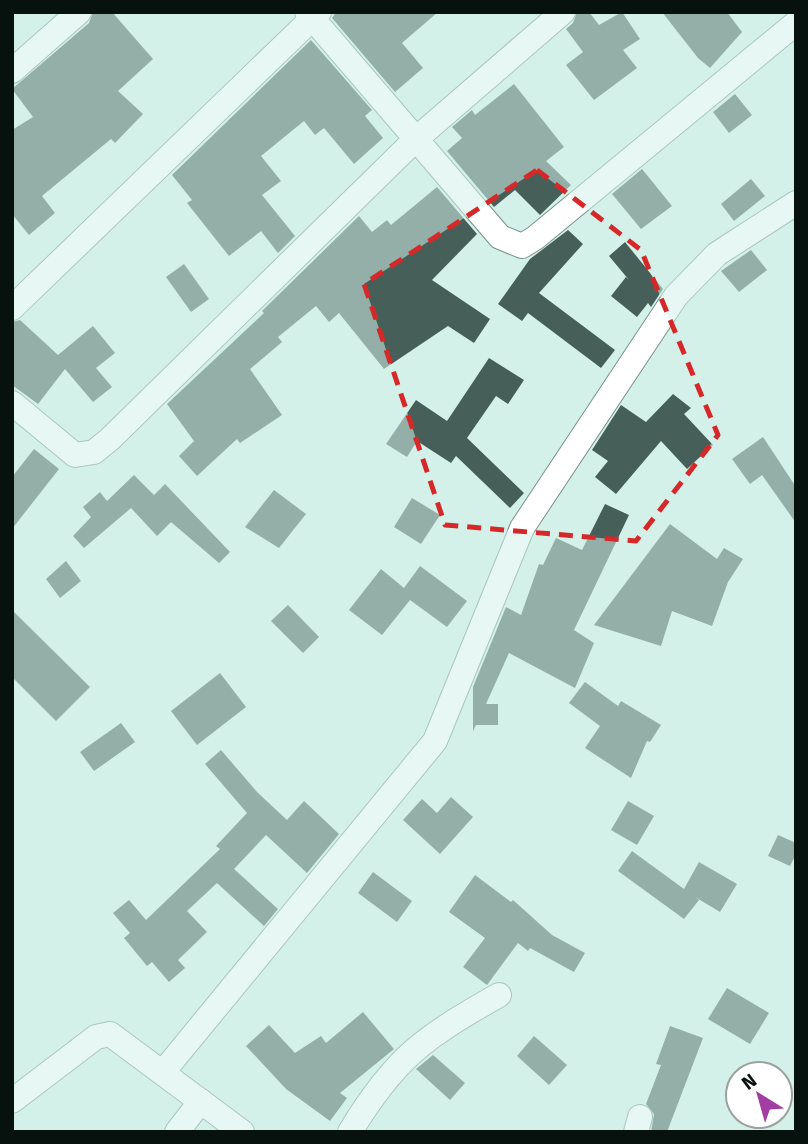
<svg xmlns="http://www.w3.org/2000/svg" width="808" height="1144" font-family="'Fira Sans',sans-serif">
  <rect width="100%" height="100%" fill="#d4f1e9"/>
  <g fill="#466059">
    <polygon points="93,12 112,12 153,59 118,91 143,114 115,143 111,139 42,196 55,213 29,235 12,214 12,130 33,117 12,89 89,23"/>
    <polygon points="336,12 438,12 402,43 423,68 395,92 332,18"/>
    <polygon points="577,12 589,12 599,25 622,12 640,39 623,50 637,68 594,100 566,65 583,52 566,29 573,23"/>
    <polygon points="662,12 727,12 742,32 710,68 698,58"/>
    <polygon points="311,40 372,110 365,116 383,138 354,164 324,128 315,135 304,121 261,156 281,181 262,195 295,236 278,253 261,231 229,256 187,203 192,200 172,175"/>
    <polygon points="514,84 564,147 546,161 571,185 540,215 515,190 494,207 447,151 462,138 452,127 472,110 475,115"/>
    <polygon points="735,94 752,115 729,133 713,112"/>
    <polygon points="642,169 672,206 641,229 612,194"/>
    <polygon points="751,179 765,196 734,221 721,204"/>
    <polygon points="437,187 477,234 432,280 490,319 474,343 448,326 384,369 339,313 329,322 316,306 278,337 282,342 250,369 282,415 240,443 237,439 197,476 179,456 194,441 167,404 264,313 262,311 359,216 372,232 387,220 391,225"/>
    <polygon points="568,230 583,244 539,293 615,350 601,368 528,313 522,321 498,304 530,259"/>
    <polygon points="625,242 663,289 651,307 648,303 637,317 611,296 626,277 629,280 609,256"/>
    <polygon points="751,250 767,270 739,292 721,271"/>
    <polygon points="184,264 209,299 191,312 166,277"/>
    <polygon points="20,320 58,355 93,326 115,353 96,368 112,387 93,402 65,369 38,404 12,385 12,322"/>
    <polygon points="489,358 524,380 508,404 496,396 467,438 524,493 510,508 456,456 451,463 417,441 407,457 386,444 416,400 447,421"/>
    <polygon points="673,394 691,408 684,414 713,445 687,469 661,441 616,494 595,477 608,461 592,450 621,405 646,422"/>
    <polygon points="763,437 796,487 796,523 762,475 750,484 732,459"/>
    <polygon points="34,449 59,469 12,529 12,477"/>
    <polygon points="134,475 154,495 165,484 230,552 219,563 171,522 157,536 131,508 84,548 73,536 91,517 83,507 100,492 107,501"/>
    <polygon points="274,490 306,514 279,548 245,527"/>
    <polygon points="412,498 440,515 421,544 394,527"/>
    <polygon points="605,504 629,515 574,630 594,643 575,688 509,653 486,704 498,704 498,725 476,725 473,731 473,687 506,607 521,615 539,564 543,565 556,538 582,550"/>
    <polygon points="670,524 717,559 724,548 743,559 728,582 712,626 672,611 661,646 594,625"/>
    <polygon points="66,561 81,581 60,598 46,579"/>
    <polygon points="420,566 467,601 447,627 410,600 382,635 349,610 381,569 404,588"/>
    <polygon points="288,605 319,637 303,653 271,621"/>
    <polygon points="12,610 90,687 56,721 12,677"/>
    <polygon points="220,673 246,707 197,745 171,711"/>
    <polygon points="585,682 618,706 621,701 661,725 650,742 647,741 631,778 585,748 600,726 569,703"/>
    <polygon points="121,723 135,742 94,771 80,752"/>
    <polygon points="221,750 257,792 287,820 304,801 339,834 307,873 266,835 234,869 278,909 264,926 217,883 187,911 207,932 178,960 185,968 169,982 152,962 147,966 124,938 130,933 113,913 129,900 146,920 220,849 216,846 247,813 205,764"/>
    <polygon points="451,797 473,817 440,854 403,820 422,799 437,813"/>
    <polygon points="628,801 654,816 637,845 611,830"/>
    <polygon points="778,835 796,843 796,854 790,866 768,856"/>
    <polygon points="632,851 684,889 699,862 737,884 720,912 695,897 699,900 684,919 618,871"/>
    <polygon points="373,872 412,901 397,922 358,893"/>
    <polygon points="475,875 511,902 513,900 552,935 585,953 574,972 530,948 528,951 518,943 487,985 463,967 485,938 449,912"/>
    <polygon points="727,988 769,1013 750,1044 708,1019"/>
    <polygon points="363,1012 394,1049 340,1093 347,1098 330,1121 286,1089 246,1046 269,1025 295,1053 321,1036 326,1043"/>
    <polygon points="670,1026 703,1038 667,1132 651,1132 654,1114 646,1104 661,1065 656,1064"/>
    <polygon points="534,1036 567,1065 549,1085 517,1056"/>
    <polygon points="433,1055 465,1083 450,1100 416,1069"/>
  </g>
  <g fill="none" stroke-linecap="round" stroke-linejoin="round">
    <defs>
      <g id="minor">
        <polyline points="307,12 500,237 522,246 535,238 796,23"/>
        <polyline points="12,71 79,12"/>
        <polyline points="12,308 319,12"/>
        <polyline points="12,403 75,455 94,452 110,439 416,139 563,12"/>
        <polyline points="163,1072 435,741 522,528 676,296 717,254 796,203"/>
        <polyline points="12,1101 96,1037 110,1034 242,1132"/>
        <polyline points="177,1132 201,1101"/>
        <path d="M 350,1132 C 395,1057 425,1037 499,995"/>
        <polyline points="636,1132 640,1117"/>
      </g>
    </defs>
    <use href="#minor" stroke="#77928b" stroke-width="26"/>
    <use href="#minor" stroke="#fff" stroke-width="24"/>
  </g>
  <path d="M0 0H808V1144H0ZM 537,170 L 641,250 L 718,435 L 636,541 L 445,525 L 364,284 Z" fill="#d4f1e9" fill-opacity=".55" fill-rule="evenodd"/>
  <path fill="none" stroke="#d62828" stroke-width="5" stroke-dasharray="14 9" stroke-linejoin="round" d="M 537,170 L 641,250 L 718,435 L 636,541 L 445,525 L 364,284 Z"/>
  <rect width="808" height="1144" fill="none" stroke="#07110e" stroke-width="28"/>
  <g transform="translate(759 1095) rotate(323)"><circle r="33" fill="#ffffff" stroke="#9ca09f" stroke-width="2"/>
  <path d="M0-5L12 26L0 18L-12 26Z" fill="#a23da2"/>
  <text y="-10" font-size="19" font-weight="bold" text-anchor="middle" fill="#07110e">N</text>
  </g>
</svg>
